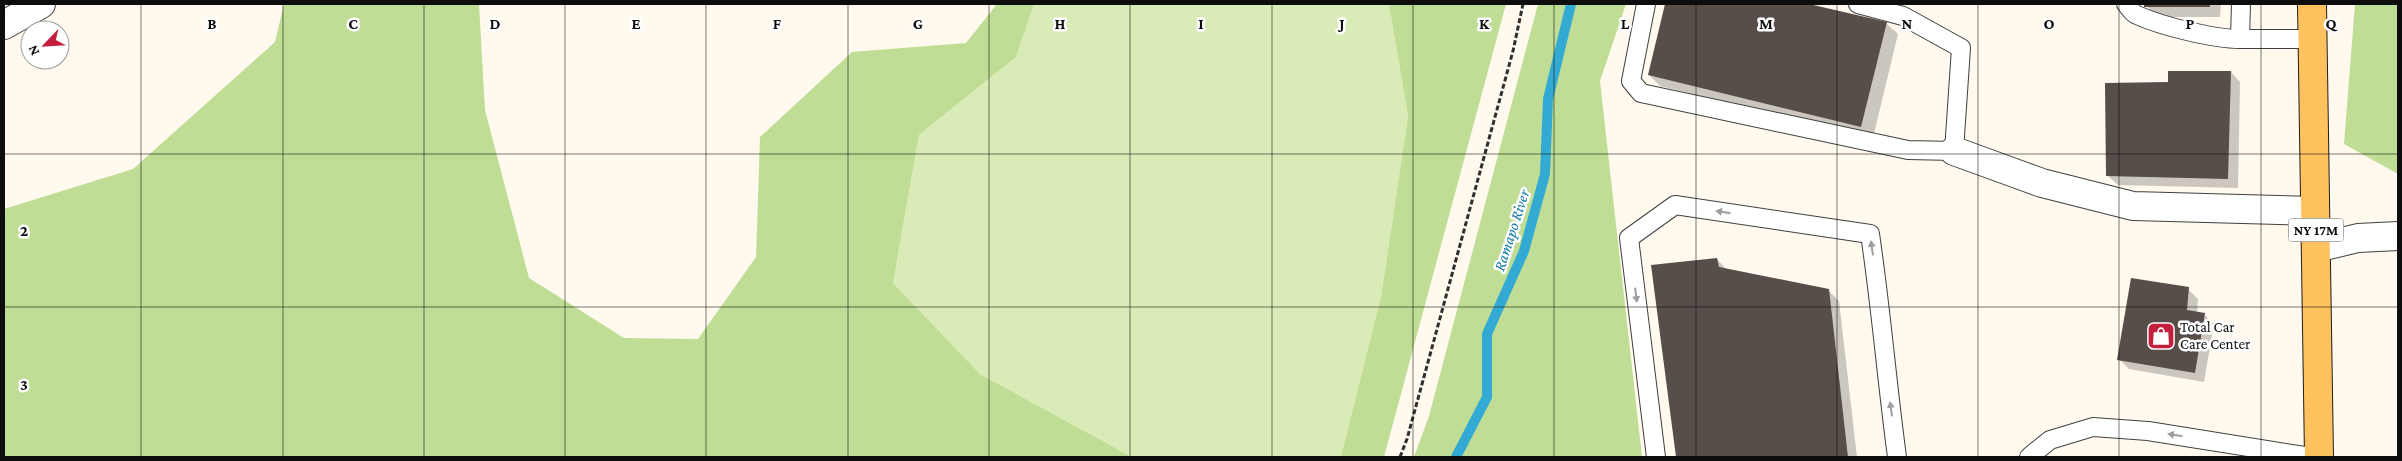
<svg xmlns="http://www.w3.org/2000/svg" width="2402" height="461" font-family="'Crimson Pro',serif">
  <rect width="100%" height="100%" fill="#fff9ee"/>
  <polygon fill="#d9ebb6" points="1034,4 1389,4 1408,116 1381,297 1341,457 1132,457 980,374 893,283 919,135 1016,57"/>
  <g fill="#bfdd94">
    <polygon points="284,4 479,4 485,110 529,278 624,338 698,339 756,257 760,137 852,52 966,43 997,4 1034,4 1016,57 919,135 893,283 980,374 1132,457 4,457 4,209 133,169 275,42"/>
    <polygon points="1389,4 1506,4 1384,457 1341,457 1381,297 1408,116"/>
    <polygon points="1538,4 1626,4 1600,81 1642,457 1414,457 1429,416"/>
    <polygon points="2355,4 2398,4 2398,174 2344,144"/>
  </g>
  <g fill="#0003">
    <polygon points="1666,4 1803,4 1886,23 1898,34 1873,138 1660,86 1649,75"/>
    <polygon points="2145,4 2221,4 2220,17 2157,17"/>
    <polygon points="2231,72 2240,82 2238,188 2118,185 2108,176 2169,84"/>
    <polygon points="1717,259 1727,270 1828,290 1839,301 1857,457 1677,457 1652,267"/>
    <polygon points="2188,289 2198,299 2197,313 2204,314 2214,324 2204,382 2129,369 2119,359"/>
  </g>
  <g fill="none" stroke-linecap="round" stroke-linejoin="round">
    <polyline stroke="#33aad4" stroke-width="10" points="1456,457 1487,397 1487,334 1524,251 1545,174 1548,99 1571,4"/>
  </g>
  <g fill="#574d49">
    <polygon points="1665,4 1809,4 1887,22 1861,127 1648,75"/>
    <rect x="2144" y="4" width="66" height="3"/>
    <polygon points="2168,71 2231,71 2228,179 2106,176 2105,83 2168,82"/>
    <polygon points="1717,258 1719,267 1829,289 1848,457 1676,457 1651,265"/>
    <polygon points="2131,278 2189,287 2187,310 2205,313 2195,373 2117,360"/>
  </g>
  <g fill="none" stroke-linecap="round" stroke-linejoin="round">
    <defs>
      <g id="service">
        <polyline points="1646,4 1631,81 1641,93 1908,150 1954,151 1961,48 1903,16 1858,4"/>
        <path d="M 2126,4 C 2129,7 2132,13 2137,15 C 2161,26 2214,39 2240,39 L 2241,4"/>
        <polyline points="2240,39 2312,39"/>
        <path d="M 1656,457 L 1629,238 L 1675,205 L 1870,234 C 1881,308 1887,383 1897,457"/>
        <polyline points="2029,457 2050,440 2093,427 2148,431 2311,457"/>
      </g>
      <g id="minor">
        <polyline points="4,25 41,4"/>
        <polyline points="1954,151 2042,183 2133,206 2315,211"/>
        <polyline points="2316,248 2358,238 2398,236"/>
      </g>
      <polyline id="primary" points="2312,4 2319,457"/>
    </defs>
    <use href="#service" stroke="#404040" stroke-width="20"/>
    <use href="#minor" stroke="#404040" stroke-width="30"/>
    <use href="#primary" stroke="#1e1e1e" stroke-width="30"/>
    <polyline stroke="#2f2f2f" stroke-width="3" stroke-dasharray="5 2.5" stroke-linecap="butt" points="1400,457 1407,439 1513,51 1523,4"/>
    <use href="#service" stroke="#fff" stroke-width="18"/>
    <use href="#minor" stroke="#fff" stroke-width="28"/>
    <use href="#primary" stroke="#ffc25e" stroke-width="28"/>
  </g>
  <defs><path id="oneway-solid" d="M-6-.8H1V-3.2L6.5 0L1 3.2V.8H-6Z" transform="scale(1.25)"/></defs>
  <g fill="#9e9e9e">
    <use href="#oneway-solid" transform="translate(1723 212) rotate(-171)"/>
    <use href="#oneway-solid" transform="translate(1872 248) rotate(-98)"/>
    <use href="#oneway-solid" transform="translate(1636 295) rotate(83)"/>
    <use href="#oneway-solid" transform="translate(1891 409) rotate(-98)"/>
    <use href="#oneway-solid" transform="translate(2175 435) rotate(-171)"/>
  </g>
  <path fill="none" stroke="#0d0d0d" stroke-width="1" stroke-opacity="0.55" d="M 141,4 L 141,457M 283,4 L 283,457M 424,4 L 424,457M 565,4 L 565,457M 706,4 L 706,457M 848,4 L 848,457M 989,4 L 989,457M 1130,4 L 1130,457M 1272,4 L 1272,457M 1413,4 L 1413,457M 1554,4 L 1554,457M 1696,4 L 1696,457M 1837,4 L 1837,457M 1978,4 L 1978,457M 2119,4 L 2119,457M 2261,4 L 2261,457M 4,154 L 2398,154M 4,307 L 2398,307"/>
  <defs>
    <symbol id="shop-square" viewBox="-11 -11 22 22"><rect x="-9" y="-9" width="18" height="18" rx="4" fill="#c41f3d" stroke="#fff"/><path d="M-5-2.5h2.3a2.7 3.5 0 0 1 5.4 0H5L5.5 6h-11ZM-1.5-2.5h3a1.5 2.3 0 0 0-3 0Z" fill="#fff"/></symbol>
  </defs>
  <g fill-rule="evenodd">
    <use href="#shop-square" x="2145" y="320" width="32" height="32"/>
  </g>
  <g text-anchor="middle" stroke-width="5" stroke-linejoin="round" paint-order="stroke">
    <rect fill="#fff" stroke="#565656" stroke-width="1" x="2288.5" y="218.5" width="55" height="23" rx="4"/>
    <g font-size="14" font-weight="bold" fill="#0d0d0d">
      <text x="2316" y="235">NY 17M</text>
    </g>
    <g font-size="15" fill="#0d0d0d" stroke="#fff" text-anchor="start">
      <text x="2180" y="332">Total Car<tspan x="2180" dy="17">Care Center</tspan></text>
    </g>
    <g font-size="16" font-style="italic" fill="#1079a5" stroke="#fff">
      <text transform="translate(1511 230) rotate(-72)" y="6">Ramapo River</text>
    </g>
  </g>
  <g font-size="16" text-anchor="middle" font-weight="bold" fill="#0d0d0d" stroke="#fff" stroke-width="5" stroke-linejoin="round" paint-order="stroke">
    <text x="212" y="29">B</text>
    <text x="353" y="29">C</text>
    <text x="495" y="29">D</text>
    <text x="636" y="29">E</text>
    <text x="777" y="29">F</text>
    <text x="918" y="29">G</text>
    <text x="1060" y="29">H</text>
    <text x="1201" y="29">I</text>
    <text x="1342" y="29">J</text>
    <text x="1484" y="29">K</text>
    <text x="1625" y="29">L</text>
    <text x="1766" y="29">M</text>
    <text x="1907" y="29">N</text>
    <text x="2049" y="29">O</text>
    <text x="2190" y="29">P</text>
    <text x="2331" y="29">Q</text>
    <text x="24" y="236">2</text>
    <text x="24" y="390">3</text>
  </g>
  <rect width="2402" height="461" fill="none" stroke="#0d0d0d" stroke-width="10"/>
  <g transform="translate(45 45) rotate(245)"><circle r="24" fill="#ffffff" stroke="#9e9e9e"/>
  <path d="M0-4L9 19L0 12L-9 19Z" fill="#c41f3d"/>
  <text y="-8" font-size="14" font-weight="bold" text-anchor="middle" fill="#0d0d0d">N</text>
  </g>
</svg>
